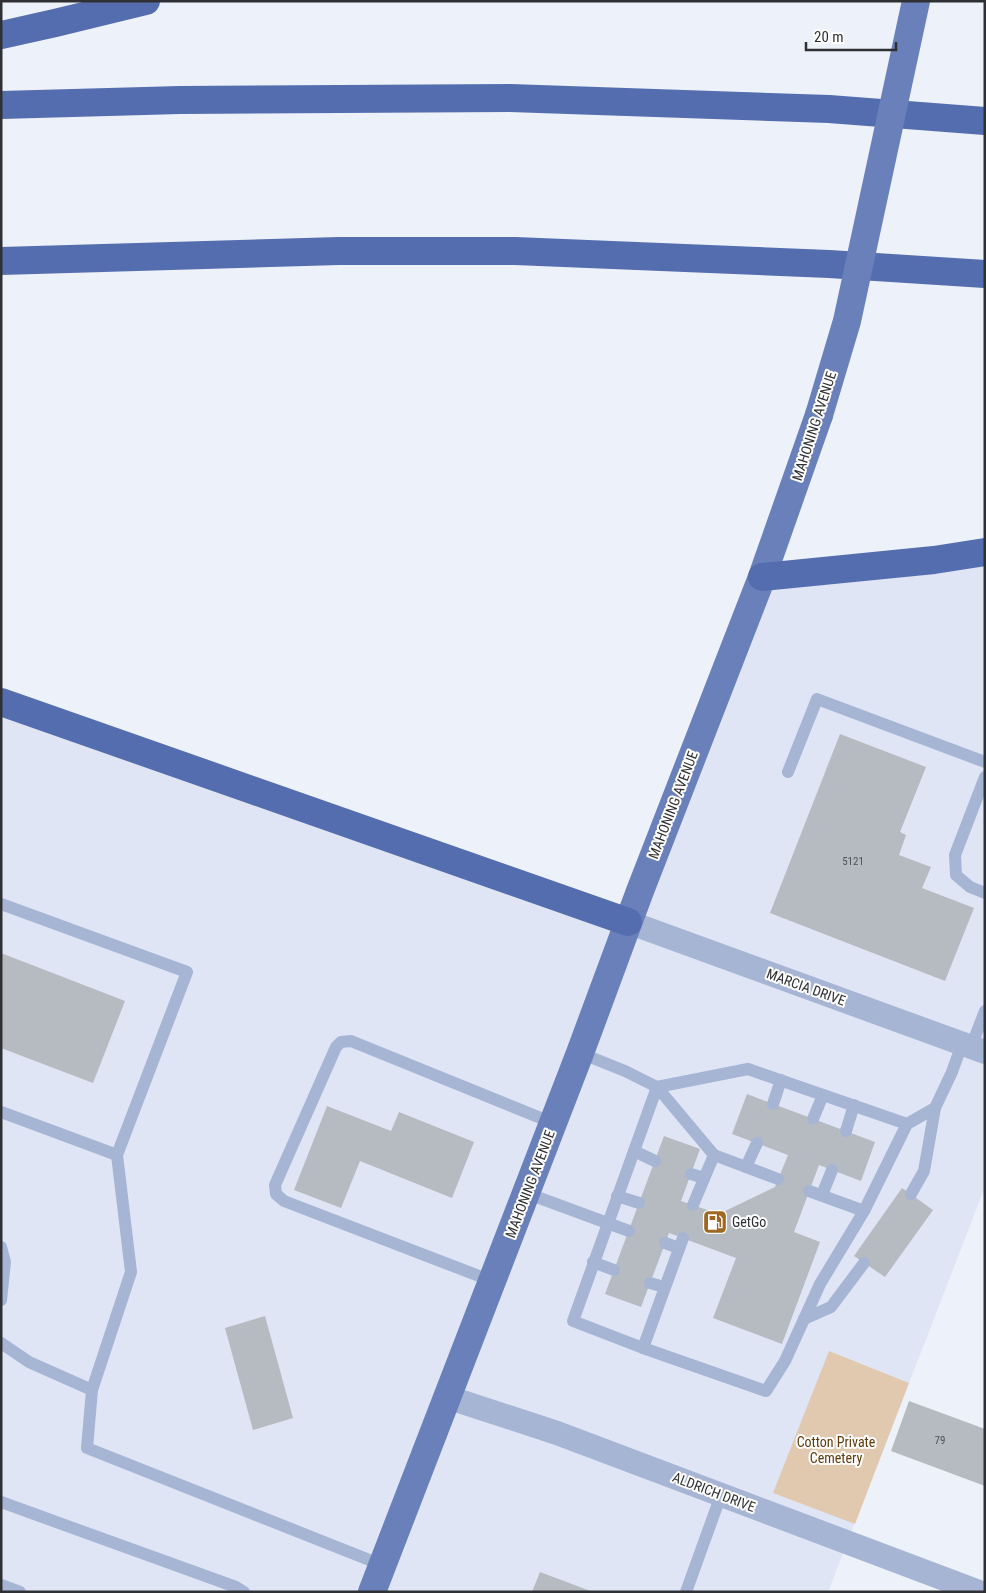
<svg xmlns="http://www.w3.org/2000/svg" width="986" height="1593" font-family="'Roboto Condensed',sans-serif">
  <rect width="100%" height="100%" fill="#edf1f9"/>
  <polygon fill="#dfe5f4" points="985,552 985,1187 828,1592 1,1592 1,702 628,922 762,577"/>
  <polygon fill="#e1c9b0" points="829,1351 909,1383 855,1524 773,1493"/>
  <g fill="#b6bac1">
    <polygon points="840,734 926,767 900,832 906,835 899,855 931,867 922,888 974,908 945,981 770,913"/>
    <polygon points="1,953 125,1001 93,1083 1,1048"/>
    <polygon points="747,1094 875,1142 861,1181 819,1165 794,1232 820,1242 782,1344 713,1318 736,1258 669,1233 641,1307 605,1294 664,1136 700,1149 681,1201 719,1214 775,1187 788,1155 732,1134"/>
    <polygon points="327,1106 391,1131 399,1112 474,1142 452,1198 360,1161 341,1208 294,1190"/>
    <polygon points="902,1188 933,1210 885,1277 854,1256"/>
    <polygon points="265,1316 293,1418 253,1430 225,1328"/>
    <polygon points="909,1401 985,1429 985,1486 891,1451"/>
    <polygon points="540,1572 593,1592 532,1592"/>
  </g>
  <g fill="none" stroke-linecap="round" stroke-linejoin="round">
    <g stroke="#a7b5d5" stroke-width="12">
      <polyline points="788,772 817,699 985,762"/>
      <polyline points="985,777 955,855 956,875 970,887 985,893"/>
      <polyline points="1,904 187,972 117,1155 131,1272 92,1390 87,1448 382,1565"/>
      <polyline points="971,1047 985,1011"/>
      <polyline points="580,1053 625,1071 657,1087 714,1155 778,1179"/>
      <polyline points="773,1104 781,1080"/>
      <polyline points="1,1112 117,1155"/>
      <polyline points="813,1119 823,1095"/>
      <polyline points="907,1124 864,1211 820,1284 785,1361 766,1391 643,1348 573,1321 657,1087 748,1069 907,1124 935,1108 952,1072 962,1044"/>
      <polyline points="846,1131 854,1105"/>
      <polyline points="634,1151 655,1161"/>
      <polyline points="746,1167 757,1143"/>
      <polyline points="691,1174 704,1178"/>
      <polyline points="809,1191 864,1211"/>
      <polyline points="526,1193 629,1231"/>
      <polyline points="911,1194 924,1171 935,1108"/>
      <polyline points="822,1195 832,1170"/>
      <polyline points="617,1196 639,1203"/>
      <polyline points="693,1205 714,1155"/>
      <polyline points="665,1243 679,1248"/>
      <polyline points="1,1247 5,1262 1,1300"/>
      <polyline points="593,1262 614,1270"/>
      <polyline points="492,1281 284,1201 276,1194 275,1185 336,1047 341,1042 351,1041 553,1123"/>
      <polyline points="650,1283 664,1287"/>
      <polyline points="804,1319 831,1307 864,1263"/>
      <polyline points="1,1343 29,1362 92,1390"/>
      <polyline points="643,1348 683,1238"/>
      <polyline points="1,1502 236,1587 244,1592"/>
      <polyline points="1,1585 20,1592"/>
      <polyline points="686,1592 721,1495"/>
    </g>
    <g stroke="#a7b5d5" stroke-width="24">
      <polyline points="628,922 985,1052"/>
      <polyline points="447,1397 557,1433 979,1592"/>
    </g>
    <polyline stroke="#6a80ba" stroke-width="28" points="372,1592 580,1053 640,891 762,577 819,415"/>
    <g stroke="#546daf" stroke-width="28">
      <polyline points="1,35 55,23 146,1"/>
      <polyline points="1,105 180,100 510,98 829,109 985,121"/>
      <polyline points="1,261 339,251 515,251 829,264 985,274"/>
      <polyline points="762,577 934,560 985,552"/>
      <polyline points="1,702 628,922"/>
    </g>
    <polyline stroke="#6a80ba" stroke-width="28" points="819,415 847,321 916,1"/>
  </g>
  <defs>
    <symbol id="fuel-square" viewBox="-11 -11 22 22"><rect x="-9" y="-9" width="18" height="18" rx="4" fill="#9e6722" stroke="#fefefe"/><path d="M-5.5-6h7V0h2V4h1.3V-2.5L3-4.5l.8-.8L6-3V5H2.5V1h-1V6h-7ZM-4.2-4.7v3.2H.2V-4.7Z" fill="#fff"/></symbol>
  </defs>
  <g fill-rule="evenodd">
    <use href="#fuel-square" x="701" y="1208" width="28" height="28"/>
  </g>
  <g text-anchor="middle" stroke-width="4" stroke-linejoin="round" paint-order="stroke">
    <g font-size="11" fill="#515256">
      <text x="853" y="865">5121</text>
      <text x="940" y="1444">79</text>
    </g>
    <g font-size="14" fill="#2f3033" stroke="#fefefe">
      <text transform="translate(814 426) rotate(-72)" y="5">MAHONING AVENUE</text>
      <text transform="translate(673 805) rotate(-69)" y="5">MAHONING AVENUE</text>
      <text transform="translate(806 987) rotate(20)" y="5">MARCIA DRIVE</text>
      <text transform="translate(530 1184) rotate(-69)" y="5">MAHONING AVENUE</text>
      <text transform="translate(714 1492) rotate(21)" y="5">ALDRICH DRIVE</text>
    </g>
    <g font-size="14" fill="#2f3033" stroke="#fefefe" text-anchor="start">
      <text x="732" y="1227">GetGo</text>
    </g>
    <g font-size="14" fill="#5f3a0a" stroke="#fefefe">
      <text x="836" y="1447">Cotton Private<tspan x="836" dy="16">Cemetery</tspan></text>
    </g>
  </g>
  <rect width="986" height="1593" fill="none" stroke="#2f3033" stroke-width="5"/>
  <path d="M806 42v8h90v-8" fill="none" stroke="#2f3033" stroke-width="2.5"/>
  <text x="814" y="42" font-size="15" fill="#2f3033" stroke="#fefefe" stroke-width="4" paint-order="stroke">20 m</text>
</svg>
